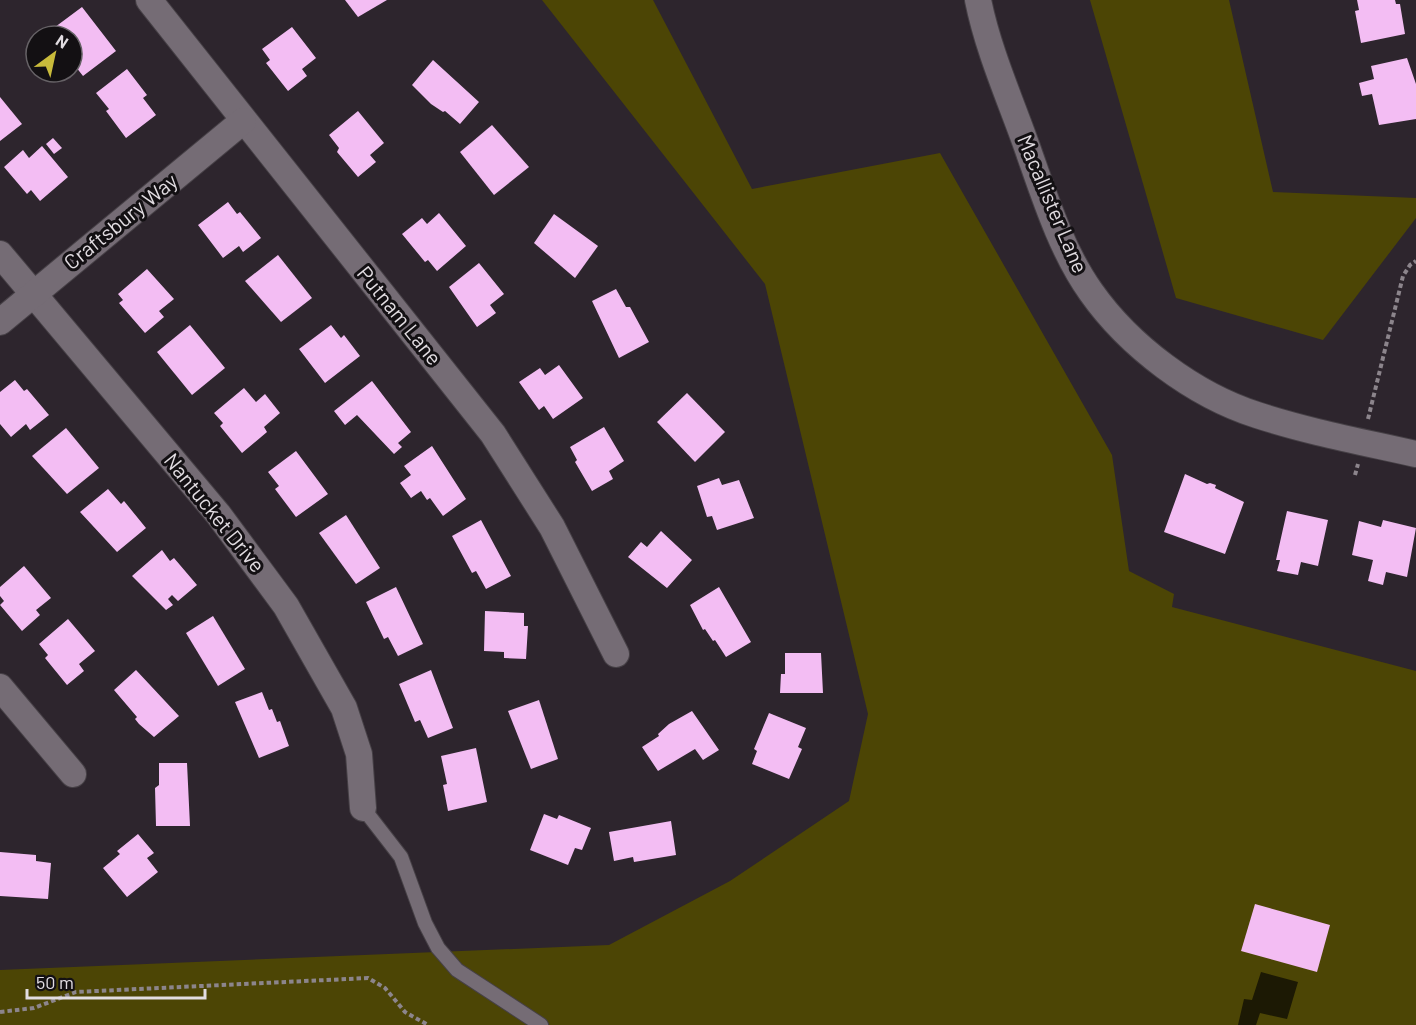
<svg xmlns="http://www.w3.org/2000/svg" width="1416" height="1025" font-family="Barlow,sans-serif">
  <rect width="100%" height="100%" fill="#2d252d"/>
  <g fill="#4c4505">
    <polygon points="542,0 653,0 752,189 940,153 1112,455 1129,571 1174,594 1172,607 1416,671 1416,1025 0,1025 0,970 609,945 730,881 849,801 868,714 765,284"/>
    <polygon points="1090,0 1229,0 1273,192 1416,198 1416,218 1323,340 1176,298"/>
  </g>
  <polygon fill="#1c1904" points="1261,972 1298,982 1287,1019 1260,1013 1256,1025 1238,1025 1244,999 1252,1000"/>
  <g fill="#f3bdf3">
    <polygon points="345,0 387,0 358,17"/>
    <polygon points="1357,0 1395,0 1396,4 1400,4 1405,34 1361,43 1355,11 1359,10"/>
    <polygon points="82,7 116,51 83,76 72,62 72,36 49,36 47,33"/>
    <polygon points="292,27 316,58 302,69 307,76 288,91 266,63 270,60 262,49"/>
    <polygon points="1407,58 1416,84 1416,119 1379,125 1372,94 1362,96 1359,83 1374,79 1371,66"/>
    <polygon points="433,60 479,102 460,124 445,111 443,112 431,104 412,85"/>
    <polygon points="127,69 147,95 143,98 156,115 126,138 106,111 109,109 96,93"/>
    <polygon points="0,97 22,124 0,141"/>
    <polygon points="358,111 384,143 370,155 376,162 358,177 337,152 339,148 329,135"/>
    <polygon points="492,125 529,167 494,195 460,152"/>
    <polygon points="53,138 62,148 54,154 46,144"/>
    <polygon points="42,146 68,177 40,201 31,190 27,194 4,167 23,150 29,158"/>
    <polygon points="228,202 237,214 240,212 261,238 243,252 239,246 223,258 198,225"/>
    <polygon points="439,213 466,246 437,271 428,260 425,262 402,234 422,218 427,224"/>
    <polygon points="554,214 598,246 575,278 534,243"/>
    <polygon points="278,255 312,298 281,322 245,281"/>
    <polygon points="479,263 504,294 490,305 496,313 477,327 449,287"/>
    <polygon points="147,269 174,299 159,311 164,317 145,333 119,303 123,300 118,294"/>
    <polygon points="616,289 626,307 630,307 649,342 619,358 592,301"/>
    <polygon points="190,325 225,368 192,395 157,352"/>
    <polygon points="331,325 341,338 344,335 360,356 325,383 299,349"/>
    <polygon points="559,365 583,398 553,419 544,406 539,410 519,382 540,368 545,375"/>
    <polygon points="15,380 24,391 27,389 49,415 30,430 26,424 11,437 0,424 0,392"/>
    <polygon points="372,381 411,432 398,443 402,447 394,454 357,415 345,425 334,411"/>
    <polygon points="244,388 256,402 265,394 280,413 264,427 267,432 242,453 220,426 223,423 214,413"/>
    <polygon points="687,393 725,432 695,462 657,422"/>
    <polygon points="604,427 624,461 609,471 613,479 592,491 575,462 577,460 570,447"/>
    <polygon points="66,428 99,468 67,494 32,456"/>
    <polygon points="432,446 466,499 443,516 430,498 427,500 421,491 411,498 400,483 411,475 404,466"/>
    <polygon points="296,451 328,494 296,517 275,489 279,486 268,472"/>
    <polygon points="1185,474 1207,484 1210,483 1216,485 1215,488 1244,502 1225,554 1164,532"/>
    <polygon points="719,478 722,485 739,480 754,518 717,530 712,516 707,517 697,486"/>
    <polygon points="108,489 121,504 124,501 146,528 117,552 80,512"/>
    <polygon points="1287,511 1328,520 1318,566 1301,562 1298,575 1277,571 1280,560 1276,560"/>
    <polygon points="346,515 380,568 356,584 319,533"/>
    <polygon points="481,520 511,576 486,589 476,571 472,573 452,536"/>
    <polygon points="1383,520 1416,528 1407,577 1386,572 1383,585 1368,581 1373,560 1352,555 1359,521 1381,527"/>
    <polygon points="661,531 692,560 667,588 628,557 641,542 647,547"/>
    <polygon points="162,550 170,561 174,558 197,585 178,601 172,595 168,599 173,605 166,610 132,576"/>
    <polygon points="24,566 51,598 36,610 40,615 22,631 0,605 4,601 0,596 0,587"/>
    <polygon points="396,587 423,644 398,656 388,637 384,639 366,602"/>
    <polygon points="719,587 751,642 726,657 715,640 713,641 705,629 703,630 690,605"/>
    <polygon points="485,611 524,613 524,626 528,626 526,659 504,658 504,652 484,651"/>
    <polygon points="213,616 245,669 218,686 186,633"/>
    <polygon points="68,619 95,651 79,664 84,671 67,685 45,658 48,655 39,644"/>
    <polygon points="785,653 821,653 823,693 780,693 781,674 785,674"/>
    <polygon points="136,670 179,716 154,737 139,724 135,719 137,717 114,690"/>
    <polygon points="431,670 453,728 428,738 420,720 415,722 399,684"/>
    <polygon points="262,692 269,710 272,709 277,722 280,721 289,746 259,758 235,702"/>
    <polygon points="539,700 558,759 531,769 508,711"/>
    <polygon points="692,711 719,750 703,760 695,749 658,771 642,747 659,736 658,734 669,724"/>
    <polygon points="769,713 806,728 798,747 802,749 789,779 752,764 757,751 754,749"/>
    <polygon points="476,748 487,802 448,811 443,785 447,784 441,756"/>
    <polygon points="159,763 187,763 190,826 156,826 155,788 159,785"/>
    <polygon points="544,814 557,819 559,815 591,828 582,850 575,848 568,865 530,850"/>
    <polygon points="671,821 676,855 634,862 633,857 614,861 609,832"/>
    <polygon points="138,834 154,853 147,858 158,872 127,897 103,868 120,854 117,851"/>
    <polygon points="0,852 36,855 36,861 51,863 48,899 0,896"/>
    <polygon points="1255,904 1330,925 1317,972 1241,951"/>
  </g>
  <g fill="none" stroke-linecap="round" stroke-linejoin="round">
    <defs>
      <polyline id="lane" points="363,808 401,857 425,923 438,948 457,970 541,1025"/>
      <g id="street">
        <polyline points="149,0 493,434 552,527 616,654"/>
        <path d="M 978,0 C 988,50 1010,99 1027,147 C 1044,195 1061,250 1091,292 C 1129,346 1194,395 1257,415 C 1309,432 1363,442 1416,454"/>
        <polyline points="0,254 218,514 286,606 344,708 359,754 363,808"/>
        <polyline points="0,322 243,121"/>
        <polyline points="0,687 73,774"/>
      </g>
    </defs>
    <use href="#lane" stroke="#464046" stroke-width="16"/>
    <use href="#street" stroke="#464046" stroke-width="28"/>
    <g stroke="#8c858c" stroke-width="4" stroke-dasharray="4.5 3" stroke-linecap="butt">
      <polyline points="1368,419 1403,276 1410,265 1416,261"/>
      <polyline points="1355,475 1358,464"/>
      <polyline points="0,1012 34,1008 76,992 368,978 385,988 405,1012 428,1025"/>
    </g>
    <use href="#lane" stroke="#756c75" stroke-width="14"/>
    <use href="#street" stroke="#756c75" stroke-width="26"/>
  </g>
  <g text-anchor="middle" stroke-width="6" stroke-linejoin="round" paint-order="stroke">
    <g font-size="21" fill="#e2dde2" stroke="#131013">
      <text transform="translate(1052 204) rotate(67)" y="7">Macallister Lane</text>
      <text transform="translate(121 222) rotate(-39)" y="7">Craftsbury Way</text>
      <text transform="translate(399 316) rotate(51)" y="7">Putnam Lane</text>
      <text transform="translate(214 513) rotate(51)" y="7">Nantucket Drive</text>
    </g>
  </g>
  <g transform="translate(54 54) rotate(33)"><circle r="28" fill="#131013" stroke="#666266" stroke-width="1.5"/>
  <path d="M0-4.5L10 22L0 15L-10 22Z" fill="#c9bb3b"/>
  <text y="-9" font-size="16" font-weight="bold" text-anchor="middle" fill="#e2dde2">N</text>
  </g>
  <path d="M27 989v9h178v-9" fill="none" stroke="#e2dde2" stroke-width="3"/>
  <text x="36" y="989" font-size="18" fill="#e2dde2" stroke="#131013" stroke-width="4.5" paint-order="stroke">50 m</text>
</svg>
